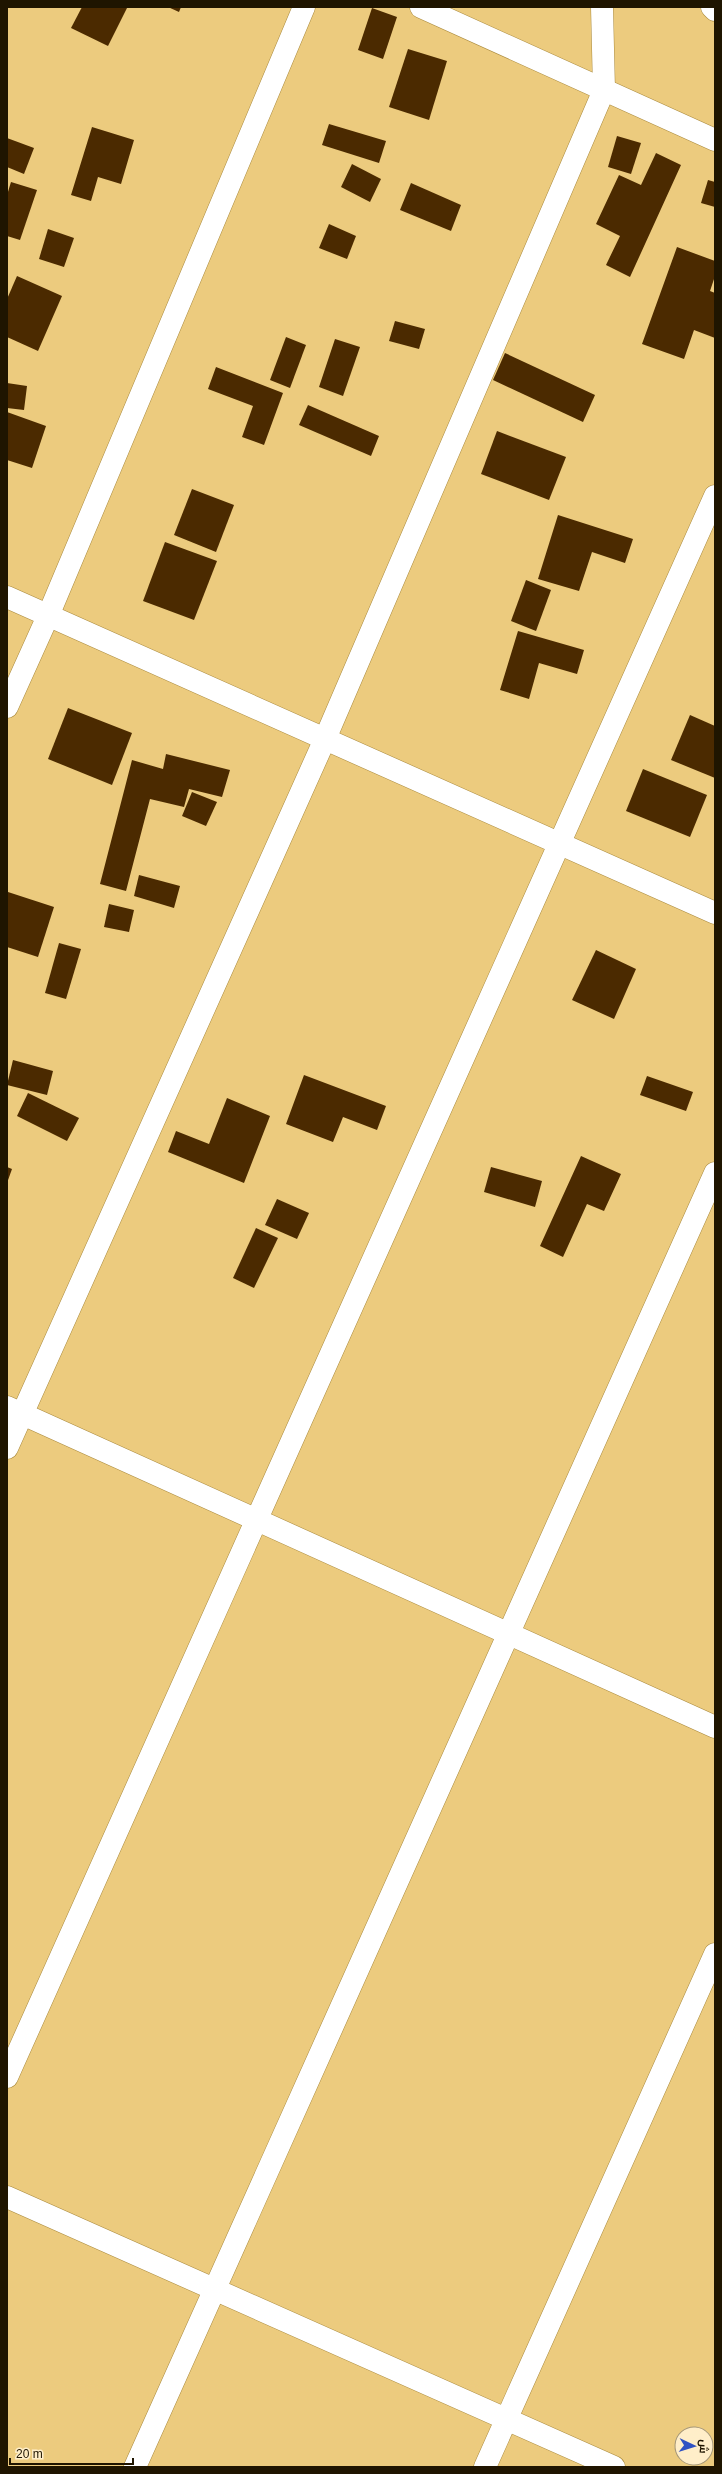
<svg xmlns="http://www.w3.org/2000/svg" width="722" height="2474" font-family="Arial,Cairo,sans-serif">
  <rect width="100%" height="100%" fill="#eccb7e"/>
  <g fill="#4b2a00">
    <polygon points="82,7 127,8 108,46 71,28"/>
    <polygon points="168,7 181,7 179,12"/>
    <polygon points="372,8 397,17 383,59 358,50"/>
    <polygon points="408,49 447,61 429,120 389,107"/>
    <polygon points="329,124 386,141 379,163 322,145"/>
    <polygon points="92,127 134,140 121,184 98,177 91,201 71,195"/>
    <polygon points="617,136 641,143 631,174 608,167"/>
    <polygon points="7,138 34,148 24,174 7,167"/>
    <polygon points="656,153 681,165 630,277 606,265 620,236 596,224 619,175 641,185"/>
    <polygon points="352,164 381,179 370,202 341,187"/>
    <polygon points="708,180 715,182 715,207 701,203"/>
    <polygon points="11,182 37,190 20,240 7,236 7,195"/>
    <polygon points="411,183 461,205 451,231 400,210"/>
    <polygon points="329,224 356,236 347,259 319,248"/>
    <polygon points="48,229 74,238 64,267 39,259"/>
    <polygon points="677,247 715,261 715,276 710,291 715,293 715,338 694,330 684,359 642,344"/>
    <polygon points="17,276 62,296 38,351 7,337 7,299"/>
    <polygon points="395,321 425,329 419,349 389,341"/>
    <polygon points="286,337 306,345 290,388 270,380"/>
    <polygon points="335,339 360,347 343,396 319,387"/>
    <polygon points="505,353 595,395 583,422 493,380"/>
    <polygon points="216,367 283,393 264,445 242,437 253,406 208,389"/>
    <polygon points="7,383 27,386 24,410 7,408"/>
    <polygon points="308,405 379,436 371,456 299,425"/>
    <polygon points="7,412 46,426 32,468 7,460"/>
    <polygon points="497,431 566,457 549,500 481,474"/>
    <polygon points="192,489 234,505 216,552 174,535"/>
    <polygon points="558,515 633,539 625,563 592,552 579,591 538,579"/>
    <polygon points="165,542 217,561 194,620 143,601"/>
    <polygon points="526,580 551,590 536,631 511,621"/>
    <polygon points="518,631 584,650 577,674 539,663 529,699 500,690"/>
    <polygon points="68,708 132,733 112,785 48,759"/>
    <polygon points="690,715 715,726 715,778 671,760"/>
    <polygon points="166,754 230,770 222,797 189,789 184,807 150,799 126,891 100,884 132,760 163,769"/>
    <polygon points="643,769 707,795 690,837 626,811"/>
    <polygon points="192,792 217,802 206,826 182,816"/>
    <polygon points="139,875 180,886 174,908 134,896"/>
    <polygon points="8,892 54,907 38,957 7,947"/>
    <polygon points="109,904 134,910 129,932 104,927"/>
    <polygon points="59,943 81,949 66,999 45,993"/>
    <polygon points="596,950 636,969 614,1019 572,1000"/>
    <polygon points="13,1060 53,1071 47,1095 7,1085"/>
    <polygon points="304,1075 386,1106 377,1130 343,1117 333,1142 286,1124"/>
    <polygon points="647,1076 693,1092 686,1111 640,1095"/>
    <polygon points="28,1093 79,1118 67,1141 17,1116"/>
    <polygon points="227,1098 270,1116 244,1183 168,1152 176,1131 209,1144"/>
    <polygon points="581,1156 621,1174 604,1211 587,1204 563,1257 540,1246"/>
    <polygon points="7,1167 12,1169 7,1183"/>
    <polygon points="491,1167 542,1181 535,1207 484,1192"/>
    <polygon points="277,1199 309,1213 297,1239 265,1225"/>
    <polygon points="256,1228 278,1238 254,1288 233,1278"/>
  </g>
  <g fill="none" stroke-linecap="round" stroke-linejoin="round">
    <defs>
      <g id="minor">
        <polyline points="421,7 715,140"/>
        <polyline points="712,7 715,10"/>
        <polyline points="7,597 715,913"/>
        <polyline points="7,707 48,616 304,7"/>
        <polyline points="7,1407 715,1727"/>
        <polyline points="7,1448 325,739 604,90 602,7"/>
        <polyline points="7,2077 715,496"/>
        <polyline points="7,2197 614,2467"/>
        <polyline points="135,2467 715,1173"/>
        <polyline points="485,2467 715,1954"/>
      </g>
    </defs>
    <use href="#minor" stroke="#aa8a3d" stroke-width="23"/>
    <use href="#minor" stroke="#fff" stroke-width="22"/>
  </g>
  <rect width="722" height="2474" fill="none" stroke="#1f1500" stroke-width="16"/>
  <g transform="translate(694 2446) rotate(94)"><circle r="19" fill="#ffeec9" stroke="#a59779"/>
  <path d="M0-3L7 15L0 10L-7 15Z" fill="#3052c3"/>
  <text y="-6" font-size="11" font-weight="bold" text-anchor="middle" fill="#1f1500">ش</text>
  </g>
  <path d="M10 2458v6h123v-6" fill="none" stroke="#1f1500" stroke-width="2"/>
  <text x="16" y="2458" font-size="12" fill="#1f1500" stroke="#ffeec9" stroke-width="3" paint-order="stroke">20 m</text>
</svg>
